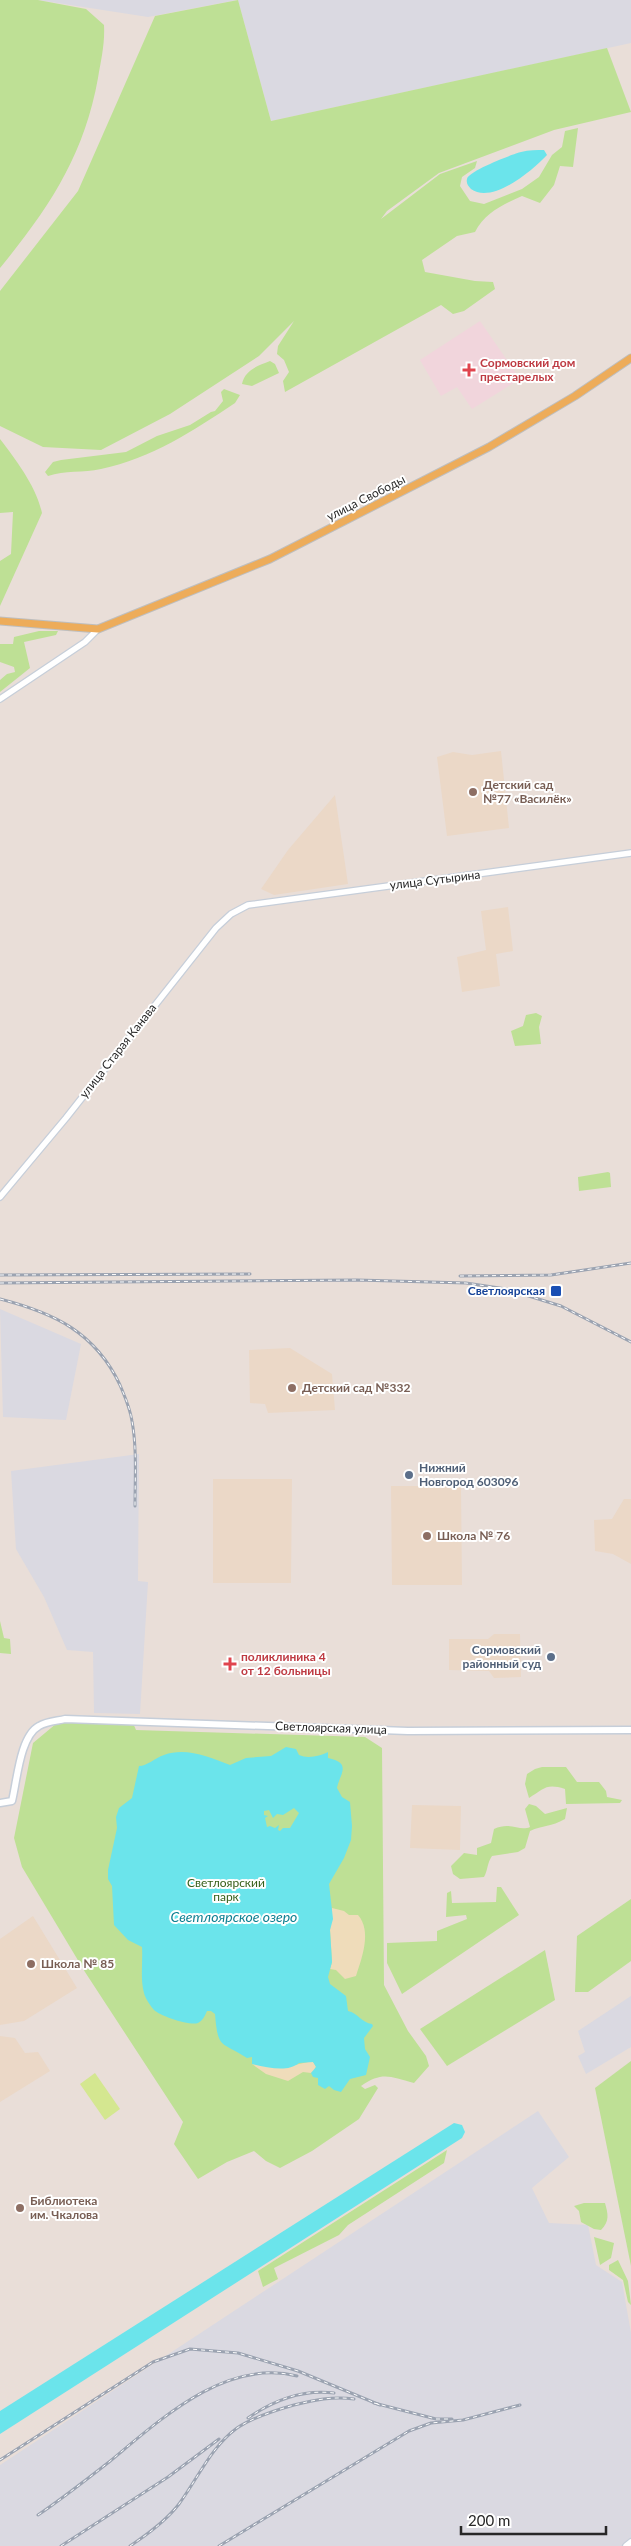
<svg xmlns="http://www.w3.org/2000/svg" width="631" height="2546" font-family="Lato,sans-serif">
  <rect width="100%" height="100%" fill="#e9ded8"/>
  <g fill="#dad9e1">
    <polygon points="38,0 237,0 148,17"/>
    <polygon points="238,0 631,0 631,43 271,121"/>
    <polygon points="0,1309 81,1344 66,1420 3,1417"/>
    <polygon points="139,1454 138,1581 148,1582 140,1714 94,1713 93,1652 67,1650 44,1597 16,1549 11,1471"/>
    <polygon points="631,1996 631,2047 586,2074 578,2056 585,2052 578,2031"/>
    <polygon points="538,2111 569,2157 532,2188 549,2223 588,2225 596,2265 622,2282 631,2333 631,2546 0,2546 0,2465"/>
  </g>
  <g fill="#ebd8c7">
    <polygon points="501,751 509,828 447,836 437,757 453,752 472,755"/>
    <polygon points="335,795 348,884 274,895 261,889 288,850"/>
    <polygon points="508,907 513,951 496,954 500,986 462,992 457,957 486,950 481,911"/>
    <polygon points="290,1348 332,1374 335,1410 268,1413 265,1404 250,1403 249,1350"/>
    <polygon points="213,1479 292,1479 291,1583 213,1583"/>
    <polygon points="391,1486 461,1486 462,1585 392,1585"/>
    <polygon points="624,1499 631,1499 631,1564 613,1554 595,1551 594,1520 612,1519"/>
    <polygon points="494,1634 520,1634 521,1677 494,1678 489,1671 449,1670 449,1639 488,1639"/>
    <polygon points="412,1805 461,1806 460,1850 410,1848"/>
    <polygon points="33,1916 77,1988 24,2021 0,2025 0,1939"/>
    <polygon points="0,2036 15,2038 25,2053 38,2052 50,2071 0,2102"/>
  </g>
  <polygon fill="#f1d5dc" points="480,321 520,379 472,409 457,387 441,396 420,360"/>
  <g fill="#bee095">
    <path d="M 0,0 L 38,0 L 86,9 L 104,25 C 105,44 101,60 98,78 C 84,156 49,208 0,268 Z"/>
    <path d="M 238,0 L 271,121 L 607,48 L 631,112 L 554,130 L 439,173 L 387,211 L 381,219 L 440,174 L 477,161 L 475,168 L 462,177 L 460,186 L 470,201 L 484,204 L 522,189 L 539,177 L 552,155 L 562,147 L 565,131 L 578,128 L 573,167 L 560,166 L 554,185 L 540,203 L 522,196 C 502,205 485,213 475,232 L 457,236 L 422,260 L 425,272 L 475,281 L 493,282 L 495,289 L 464,311 L 453,314 L 441,305 L 285,392 L 283,381 L 289,372 L 284,360 L 277,354 L 278,346 L 294,321 L 259,356 L 170,414 L 101,450 L 43,447 L 0,426 L 0,291 L 78,191 L 155,16 Z"/>
    <path d="M 270,361 L 275,364 L 279,373 L 252,386 L 242,384 C 245,370 257,366 270,361 Z"/>
    <path d="M 224,389 L 240,395 L 235,403 C 193,431 152,458 101,469 C 83,473 65,470 48,476 L 45,472 L 53,462 L 61,460 L 126,452 L 157,436 L 190,425 L 211,412 L 215,411 L 223,401 L 221,392 Z"/>
    <path d="M 0,439 C 16,460 36,486 42,513 L 0,606 L 0,561 L 11,554 L 13,512 L 0,513 Z"/>
    <polygon points="39,631 58,631 56,635 24,642 30,668 0,692 0,680 7,674 15,672 14,667 0,662 0,644 13,644 14,637"/>
    <polygon points="536,1013 542,1016 539,1027 541,1044 515,1046 511,1031 523,1026 526,1015"/>
    <polygon points="608,1172 610,1173 611,1187 579,1191 578,1177"/>
    <polygon points="0,1621 4,1638 10,1639 11,1654 0,1653"/>
    <path d="M 57,1723 L 133,1723 L 136,1730 L 365,1737 L 382,1748 L 384,1985 L 408,2031 L 426,2056 L 429,2066 L 414,2083 C 390,2077 383,2071 361,2086 L 365,2089 L 375,2085 L 378,2088 L 359,2119 L 312,2151 L 280,2168 L 266,2161 L 254,2151 L 227,2162 L 198,2179 L 174,2144 L 183,2122 L 85,1972 L 22,1867 L 14,1838 L 33,1743 Z"/>
    <path d="M 542,1767 L 566,1767 L 577,1782 L 599,1782 L 606,1791 L 607,1797 L 622,1800 L 620,1803 L 566,1804 L 565,1789 C 546,1783 544,1789 529,1798 L 525,1784 L 527,1774 L 535,1769 Z"/>
    <path d="M 529,1804 L 536,1806 L 545,1814 L 567,1808 L 565,1819 C 551,1827 543,1825 530,1831 L 525,1848 L 518,1852 L 492,1856 C 487,1863 488,1870 484,1877 L 460,1879 L 453,1874 L 451,1866 L 464,1853 L 477,1855 L 477,1848 L 491,1843 L 494,1829 C 511,1821 519,1832 530,1827 L 525,1809 Z"/>
    <polygon points="497,1887 501,1887 519,1915 402,1994 387,1963 387,1943 437,1941 437,1931 467,1919 466,1915 446,1917 447,1893 451,1891 452,1903 496,1902"/>
    <polygon points="631,1899 631,1961 588,1992 575,1992 577,1936"/>
    <polygon points="545,1950 555,2000 447,2066 420,2029"/>
    <polygon points="631,2061 631,2266 595,2088"/>
    <polygon points="447,2150 444,2163 348,2225 339,2235 274,2268 278,2279 263,2287 258,2271"/>
    <path d="M 584,2203 L 605,2203 C 608,2214 610,2221 601,2230 L 594,2229 L 581,2222 L 579,2211 L 574,2206 Z"/>
    <polygon points="594,2237 614,2243 611,2258 600,2265"/>
    <polygon points="618,2260 628,2281 631,2305 628,2302 623,2280 609,2270 609,2265"/>
  </g>
  <g fill="#efdcba">
    <path d="M 332,1908 L 344,1911 L 349,1915 L 358,1915 C 372,1931 362,1958 356,1976 L 345,1979 L 336,1970 L 330,1969 L 332,1962 L 330,1930 Z"/>
    <polygon points="308,2062 313,2062 316,2066 315,2070 311,2073 303,2072 288,2081 266,2074 252,2064 281,2068"/>
  </g>
  <polygon fill="#d4e790" points="95,2073 120,2109 105,2120 80,2084"/>
  <g fill="#6be4eb" fill-rule="evenodd">
    <path d="M 544,150 L 547,155 C 533,170 492,205 471,189 C 468,186 466,183 467,179 C 468,171 513,154 521,152 C 529,150 537,150 544,150 Z"/>
    <path d="M 286,1747 L 296,1749 L 299,1755 C 308,1759 320,1756 328,1752 L 328,1758 C 353,1763 339,1775 337,1788 L 342,1797 L 350,1802 L 352,1826 L 351,1840 L 344,1858 L 329,1884 L 333,1919 L 330,1930 L 332,1962 L 328,1977 L 330,1984 L 346,1996 L 348,2011 C 358,2013 362,2023 372,2024 L 373,2026 L 364,2038 L 365,2049 L 370,2057 L 366,2075 L 350,2079 L 341,2092 L 334,2090 L 329,2086 L 325,2089 L 318,2085 L 318,2078 L 313,2077 L 311,2073 L 316,2067 L 313,2062 L 299,2063 C 287,2073 267,2067 252,2064 L 252,2057 L 247,2058 C 221,2041 218,2050 215,2014 L 211,2011 L 207,2011 C 205,2016 202,2021 198,2023 C 190,2026 160,2016 154,2010 C 151,2007 145,1998 144,1993 C 140,1978 143,1963 142,1947 L 128,1940 L 114,1925 L 112,1886 L 108,1879 L 108,1870 L 117,1828 L 116,1817 L 119,1808 L 132,1798 L 139,1766 C 147,1766 155,1758 164,1755 C 186,1747 209,1757 230,1765 L 246,1758 L 271,1756 ZM 294,1808 L 299,1813 L 290,1828 L 283,1828 L 280,1831 L 278,1830 L 279,1825 L 275,1828 L 270,1826 L 267,1827 L 265,1818 L 268,1816 L 264,1815 L 264,1811 L 269,1810 L 273,1818 L 277,1814 L 283,1815 Z"/>
    <polygon points="454,2123 462,2125 465,2132 462,2138 0,2434 0,2411"/>
  </g>
  <g fill="none" stroke-linecap="round" stroke-linejoin="round">
    <defs>
      <g id="tertiary">
        <polyline points="0,699 85,642 98,629"/>
        <polyline points="0,1197 66,1118 216,928 231,914 248,905 631,853"/>
        <polyline points="626,2546 631,2542"/>
      </g>
      <path id="secondary" d="M 0,1803 L 12,1801 C 17,1781 20,1736 39,1726 C 47,1721 57,1721 65,1719 L 408,1731 L 631,1730"/>
      <polyline id="primary" points="0,621 98,629 270,559 489,447 575,396 631,358"/>
    </defs>
    <use href="#tertiary" stroke="#c6ced9" stroke-width="8"/>
    <use href="#secondary" stroke="#c6ced9" stroke-width="9"/>
    <use href="#primary" stroke="#bebebe" stroke-width="9"/>
    <use href="#tertiary" stroke="#fff" stroke-width="5.5"/>
    <use href="#secondary" stroke="#fff" stroke-width="6"/>
    <use href="#primary" stroke="#edac5a" stroke-width="7"/>
    <defs>
      <g id="rail">
        <polyline points="0,1275 250,1274"/>
        <polyline points="460,1276 551,1275 631,1263"/>
        <polyline points="0,1283 357,1280 466,1283 506,1289 561,1306 631,1342"/>
        <path d="M 0,1299 C 54,1313 95,1332 120,1385 C 125,1397 130,1408 132,1421 C 137,1449 135,1478 135,1506"/>
        <polyline points="374,2403 436,2419 452,2419"/>
        <path d="M 248,2418 C 274,2400 302,2389 334,2393"/>
        <polyline points="0,2460 153,2362 190,2349 238,2353 298,2371 380,2405"/>
        <path d="M 38,2515 C 63,2498 86,2480 109,2462 C 160,2420 225,2358 297,2376"/>
        <polyline points="61,2546 168,2477 219,2439"/>
        <path d="M 130,2546 C 148,2534 166,2521 179,2504 C 198,2478 211,2447 237,2428 C 252,2418 276,2410 294,2405 C 314,2400 333,2396 354,2399"/>
        <polyline points="219,2546 409,2431 431,2423 463,2420 520,2405"/>
      </g>
    </defs>
    <use href="#rail" stroke="#9ba3b1" stroke-width="3"/>
    <use href="#rail" stroke="#fff" stroke-width="1" stroke-dasharray="4" stroke-linecap="butt"/>
  </g>
  <g fill="#e0444e" stroke="#fff" stroke-width="2">
    <path d="M466.5 362.5h5v5h5v5h-5v5h-5v-5h-5v-5h5z"/>
    <path d="M227.5 1656.5h5v5h5v5h-5v5h-5v-5h-5v-5h5z"/>
  </g>
  <g fill="#8d6e63" stroke="#fff" stroke-width="2">
    <circle cx="473" cy="792" r="5"/>
    <circle cx="292" cy="1388" r="5"/>
    <circle cx="427" cy="1536" r="5"/>
    <circle cx="31" cy="1964" r="5"/>
    <circle cx="20" cy="2208" r="5"/>
  </g>
  <rect fill="#1a4fb4" stroke="#fff" stroke-width="2" x="550" y="1285" width="12" height="12" rx="2.5"/>
  <g fill="#5c6f8a" stroke="#fff" stroke-width="2">
    <circle cx="409" cy="1475" r="5"/>
    <circle cx="551" cy="1657" r="5"/>
  </g>
  <g text-anchor="middle" stroke-width="4" stroke-linejoin="round" paint-order="stroke">
    <g font-size="12" font-weight="bold" fill="#be3a42" stroke="#fff" text-anchor="start">
      <text x="480" y="367">Сормовский дом<tspan x="480" dy="14">престарелых</tspan></text>
      <text x="241" y="1661">поликлиника 4<tspan x="241" dy="14">от 12 больницы</tspan></text>
    </g>
    <g font-size="12" fill="#272727" stroke="#fff">
      <text transform="translate(366 498) rotate(-27)" y="4">улица Свободы</text>
      <text transform="translate(435 880) rotate(-7)" y="4">улица Сутырина</text>
      <text transform="translate(118 1051) rotate(-52)" y="4">улица Старая Канава</text>
      <text transform="translate(331 1728) rotate(2)" y="4">Светлоярская улица</text>
    </g>
    <g font-size="12" font-weight="bold" fill="#785e54" stroke="#fff" text-anchor="start">
      <text x="483" y="789">Детский сад<tspan x="483" dy="14">№77 «Василёк»</tspan></text>
      <text x="302" y="1392">Детский сад №332</text>
      <text x="437" y="1540">Школа № 76</text>
      <text x="41" y="1968">Школа № 85</text>
      <text x="30" y="2205">Библиотека<tspan x="30" dy="14">им. Чкалова</tspan></text>
    </g>
    <g font-size="12" font-weight="bold" fill="#164399" stroke="#fff" text-anchor="end">
      <text x="545" y="1295">Светлоярская</text>
    </g>
    <g font-size="12" font-weight="bold" fill="#4e5e75" stroke="#fff" text-anchor="start">
      <text x="419" y="1472">Нижний<tspan x="419" dy="14">Новгород 603096</tspan></text>
      <text x="541" y="1654" text-anchor="end">Сормовский<tspan x="541" dy="14">районный суд</tspan></text>
    </g>
    <g font-size="12" fill="#37601a" stroke="#fff">
      <text x="226" y="1887">Светлоярский<tspan x="226" dy="14">парк</tspan></text>
    </g>
    <g font-size="14" font-style="italic" fill="#0f8092" stroke="#fff">
      <text x="234" y="1922">Светлоярское озеро</text>
    </g>
  </g>
  <path d="M461 2526v8h145v-8" fill="none" stroke="#272727" stroke-width="2.5"/>
  <text x="468" y="2526" font-size="15" fill="#272727" stroke="#ffffff" stroke-width="4" paint-order="stroke">200 m</text>
</svg>
